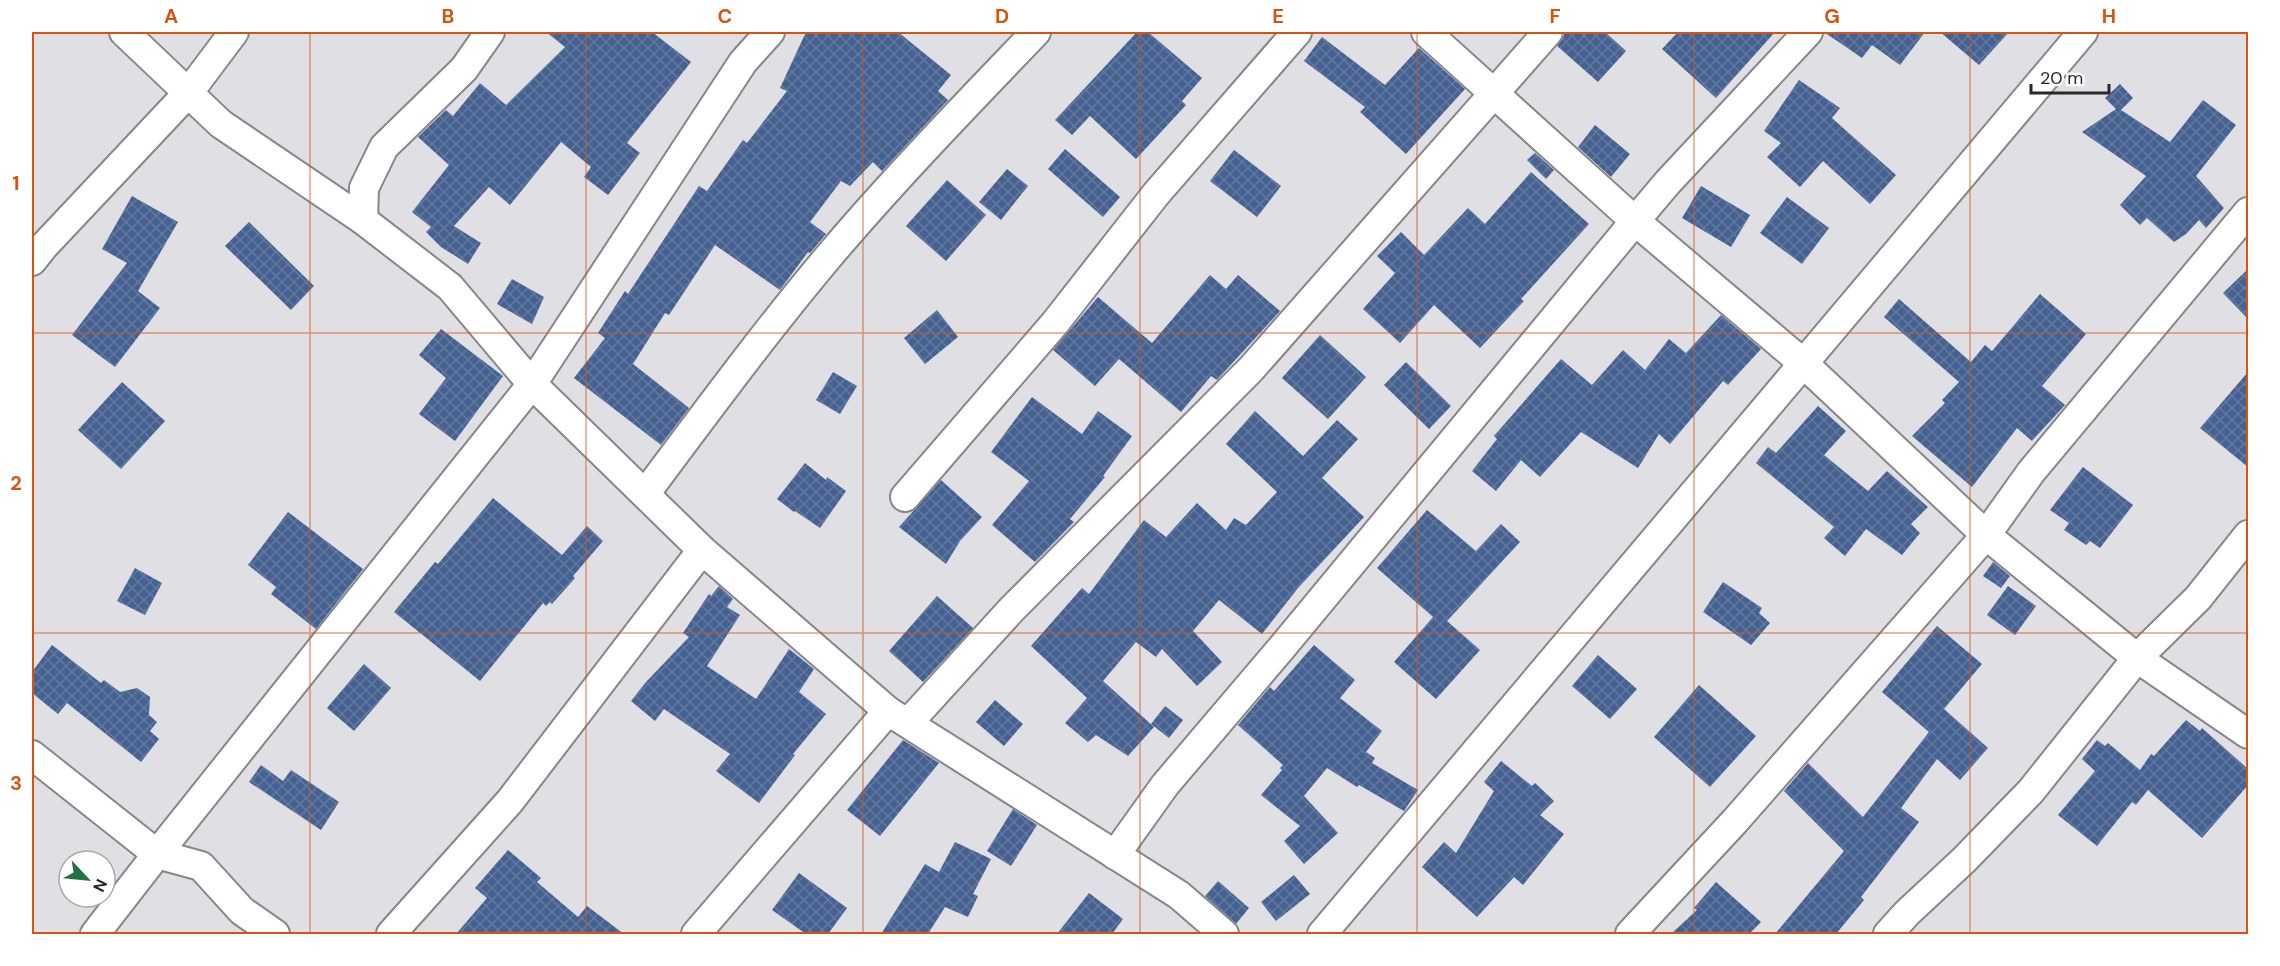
<svg xmlns="http://www.w3.org/2000/svg" width="2280" height="966" font-family="'DM Sans',sans-serif">
  <defs>
    <pattern id="building-cross-hatch" width="8" height="8" patternUnits="userSpaceOnUse" patternTransform="scale(1.5)"><rect width="8" height="8" fill="#456292"/><path d="M0 0l8 8M0 8l8-8" fill="none" stroke="#63799d"/></pattern>
  </defs>
  <rect width="100%" height="100%" fill="#dfdfe4"/>
  <g fill="url(#building-cross-hatch)">
    <polygon points="546,32 652,32 691,62 627,143 640,153 608,195 584,177 591,167 561,142 510,205 489,187 454,226 481,243 468,264 441,247 426,232 431,227 412,212 449,165 418,137 446,110 453,116 480,83 506,105 565,47"/>
    <polygon points="806,32 898,32 951,75 938,91 948,100 882,171 873,162 850,186 841,181 810,222 826,234 810,253 808,252 780,290 715,245 669,315 665,313 633,364 689,408 661,445 574,378 605,338 598,333 625,291 628,294 699,186 707,191 743,140 747,143 787,91 780,88"/>
    <polygon points="1137,32 1148,32 1202,78 1182,101 1186,105 1136,159 1090,116 1072,135 1055,120"/>
    <polygon points="1564,32 1605,32 1626,51 1598,82 1557,46 1564,36"/>
    <polygon points="1678,32 1775,32 1716,98 1662,49"/>
    <polygon points="1824,32 1925,32 1900,65 1872,45 1862,58"/>
    <polygon points="1940,32 2009,32 1979,65"/>
    <polygon points="1322,37 1385,85 1419,48 1465,89 1406,154 1360,112 1365,107 1304,61"/>
    <polygon points="1799,80 1840,108 1832,118 1896,175 1870,204 1823,161 1800,187 1767,157 1781,143 1764,131"/>
    <polygon points="2120,84 2133,98 2121,110 2170,142 2203,100 2236,125 2196,176 2224,208 2206,228 2199,220 2186,234 2174,242 2147,218 2140,225 2120,205 2146,176 2082,132 2116,109 2105,98"/>
    <polygon points="1595,125 1630,154 1611,177 1578,147"/>
    <polygon points="1065,149 1120,197 1103,217 1048,169"/>
    <polygon points="1234,150 1281,186 1257,217 1210,181"/>
    <polygon points="1535,153 1554,170 1546,179 1527,160"/>
    <polygon points="1007,169 1028,186 1001,220 979,202"/>
    <polygon points="1531,172 1589,224 1521,299 1524,301 1480,348 1434,305 1400,343 1363,309 1395,273 1377,256 1401,232 1424,255 1468,208 1485,224"/>
    <polygon points="947,180 986,215 946,261 906,226"/>
    <polygon points="1701,186 1750,215 1731,247 1682,218"/>
    <polygon points="132,196 178,222 138,291 160,308 115,367 72,335 127,263 102,249"/>
    <polygon points="1787,197 1829,228 1802,264 1760,233"/>
    <polygon points="249,222 314,286 291,310 225,246"/>
    <polygon points="2248,269 2248,319 2223,293"/>
    <polygon points="1210,275 1226,289 1238,275 1280,311 1217,380 1211,376 1181,412 1119,359 1095,386 1053,350 1098,297 1152,343"/>
    <polygon points="512,279 544,297 532,324 497,304"/>
    <polygon points="2040,294 2086,334 2042,386 2065,405 2032,441 2017,428 1972,487 1912,436 1945,403 1942,400 1959,382 1884,317 1899,299 1971,362 1985,345 1992,351"/>
    <polygon points="937,310 958,337 925,364 904,338"/>
    <polygon points="1721,315 1761,349 1728,385 1723,381 1670,444 1659,434 1638,468 1581,432 1540,477 1521,460 1496,491 1472,471 1497,439 1494,436 1561,359 1592,385 1623,350 1645,370 1669,339 1686,353"/>
    <polygon points="441,329 503,376 455,441 419,414 446,378 419,355"/>
    <polygon points="1320,335 1366,377 1328,419 1282,378"/>
    <polygon points="1406,362 1451,406 1429,429 1384,385"/>
    <polygon points="833,372 857,386 840,414 816,400"/>
    <polygon points="2248,372 2248,467 2200,428"/>
    <polygon points="122,382 165,421 121,469 78,430"/>
    <polygon points="1032,397 1082,434 1098,411 1132,436 1103,476 1105,477 1070,519 1074,522 1035,562 992,525 1029,481 991,452"/>
    <polygon points="1818,406 1846,431 1824,455 1868,491 1887,471 1928,507 1911,524 1920,533 1902,555 1866,529 1845,556 1824,538 1834,527 1756,463 1768,447 1776,453"/>
    <polygon points="1255,411 1303,456 1337,420 1358,439 1322,478 1364,517 1298,588 1262,634 1219,600 1193,631 1222,662 1197,686 1162,649 1156,657 1136,642 1103,681 1154,727 1128,756 1096,735 1088,742 1065,723 1087,698 1031,646 1082,588 1089,594 1144,520 1166,537 1197,503 1226,530 1234,518 1246,525 1277,492 1226,444"/>
    <polygon points="805,463 826,480 827,477 846,491 820,528 795,511 794,512 777,499"/>
    <polygon points="2083,467 2133,505 2100,548 2090,541 2086,545 2064,530 2069,523 2050,510"/>
    <polygon points="941,480 982,517 960,541 946,564 899,527"/>
    <polygon points="493,498 562,555 587,526 603,541 573,576 575,578 552,604 550,602 546,606 543,603 480,681 394,612 435,562 438,564"/>
    <polygon points="1427,510 1476,551 1501,524 1520,542 1447,621 1480,650 1436,699 1394,662 1433,617 1377,568"/>
    <polygon points="288,512 363,569 316,629 271,594 276,587 248,565"/>
    <polygon points="1993,562 2010,576 2001,588 1983,576"/>
    <polygon points="135,568 162,583 145,615 117,601"/>
    <polygon points="1723,582 1762,608 1759,613 1770,623 1751,645 1703,612"/>
    <polygon points="719,586 733,599 727,607 740,615 707,666 756,699 789,649 814,669 799,692 826,714 793,754 795,755 759,803 716,771 730,754 664,709 655,721 631,701 646,682 689,637 683,633 709,594 711,596"/>
    <polygon points="2008,586 2036,606 2015,635 1987,615"/>
    <polygon points="937,596 973,628 923,682 889,651"/>
    <polygon points="1937,626 1982,664 1944,709 1988,748 1960,780 1937,759 1901,808 1919,822 1861,897 1864,900 1836,934 1775,934 1844,851 1784,791 1808,763 1863,817 1929,732 1882,692"/>
    <polygon points="52,645 101,683 104,680 120,692 137,688 150,697 149,715 157,722 150,731 159,739 141,762 67,703 58,714 32,693 32,672"/>
    <polygon points="1314,645 1355,680 1340,698 1382,731 1366,752 1375,758 1372,763 1418,790 1404,811 1359,785 1357,787 1327,768 1304,796 1338,833 1304,864 1284,841 1300,826 1261,795 1282,770 1280,768 1283,765 1238,725 1270,687 1274,691"/>
    <polygon points="1598,655 1637,689 1610,719 1572,686"/>
    <polygon points="364,664 391,688 354,731 327,708"/>
    <polygon points="1699,685 1756,736 1710,787 1654,737"/>
    <polygon points="995,700 1023,724 1004,746 976,722"/>
    <polygon points="1165,706 1183,720 1169,738 1151,724"/>
    <polygon points="2186,720 2200,731 2202,728 2248,769 2248,785 2202,838 2148,790 2136,805 2132,802 2097,846 2058,815 2095,771 2082,759 2097,740 2105,746 2108,743 2140,770 2151,754 2154,756"/>
    <polygon points="903,740 939,763 880,836 847,810"/>
    <polygon points="1501,761 1532,786 1535,783 1554,801 1540,815 1564,834 1523,885 1514,877 1477,917 1422,867 1444,842 1456,853 1494,791 1484,782"/>
    <polygon points="261,765 283,781 291,770 339,802 321,830 249,782"/>
    <polygon points="1013,809 1037,825 1011,866 987,851"/>
    <polygon points="955,842 991,859 973,894 978,896 968,917 945,907 928,934 881,934 925,864 939,872"/>
    <polygon points="508,850 541,878 537,882 578,917 587,906 624,934 456,934 487,898 475,888"/>
    <polygon points="799,873 847,908 828,934 806,934 772,910"/>
    <polygon points="1294,875 1310,894 1276,921 1261,902"/>
    <polygon points="1218,881 1249,908 1236,924 1205,896"/>
    <polygon points="1716,882 1761,922 1749,934 1671,934 1697,910 1694,908"/>
    <polygon points="1089,893 1123,919 1112,934 1057,934"/>
  </g>
  <g fill="none" stroke-linecap="round" stroke-linejoin="round">
    <defs>
      <g id="minor">
        <polyline points="124,32 221,124 363,220 450,287 532,384 702,550 888,711 1179,895 1224,934"/>
        <polyline points="1426,32 1635,221 1803,363 1986,535 2137,658 2248,734"/>
        <polyline points="363,220 364,188 384,147 464,69 490,32"/>
        <polyline points="32,261 44,246 189,92 234,32"/>
        <path d="M 645,494 C 707,411 768,328 835,249 C 899,174 968,103 1036,32"/>
        <polyline points="905,497 1055,323 1156,194 1297,32"/>
        <polyline points="908,723 1012,609 1251,369 1548,32"/>
        <polyline points="32,755 157,854 532,384 743,62 770,32"/>
        <polyline points="1115,855 1165,785 1284,645 1635,221 1668,182 1808,32"/>
        <polyline points="95,934 157,854 201,866 242,911 275,934"/>
        <polyline points="391,934 510,801 702,550"/>
        <polyline points="696,934 888,711"/>
        <polyline points="1322,934 2083,32"/>
        <polyline points="1630,934 1735,821 1986,535 2031,472 2248,212"/>
        <polyline points="1888,934 1907,913 1964,860 2031,791 2137,658 2198,598 2248,535"/>
      </g>
    </defs>
    <use href="#minor" stroke="#86868b" stroke-width="32"/>
    <use href="#minor" stroke="#fff" stroke-width="28"/>
  </g>
  <path fill="none" stroke="#d5540f" stroke-width="1.5" stroke-opacity="0.55" d="M 310,32 L 310,934M 586,32 L 586,934M 863,32 L 863,934M 1140,32 L 1140,934M 1417,32 L 1417,934M 1694,32 L 1694,934M 1970,32 L 1970,934M 32,333 L 2248,333M 32,633 L 2248,633"/>
  <rect width="2280" height="966" fill="none" stroke="#ffffff" stroke-width="66"/>
  <g transform="translate(87 879) rotate(116)"><circle r="28" fill="#ffffff" stroke="#a9a9aa" stroke-width="1.5"/>
  <path d="M0-4.5L10 22L0 15L-10 22Z" fill="#217344"/>
  <text y="-9" font-size="16" font-weight="bold" text-anchor="middle" fill="#28282a">N</text>
  </g>
  <path d="M2031 84v9h78v-9" fill="none" stroke="#28282a" stroke-width="3"/>
  <text x="2040" y="84" font-size="18" fill="#28282a" stroke="#ffffff" stroke-width="4.5" paint-order="stroke">20 m</text>
  <rect x="33" y="33" width="2214" height="900" fill="none" stroke="#d5540f" stroke-width="2"/>
  <g font-size="20" text-anchor="middle" font-weight="bold" fill="#d5540f">
    <text x="171" y="23">A</text>
    <text x="448" y="23">B</text>
    <text x="725" y="23">C</text>
    <text x="1002" y="23">D</text>
    <text x="1278" y="23">E</text>
    <text x="1555" y="23">F</text>
    <text x="1832" y="23">G</text>
    <text x="2109" y="23">H</text>
    <text x="16" y="190">1</text>
    <text x="16" y="490">2</text>
    <text x="16" y="790">3</text>
  </g>
</svg>
